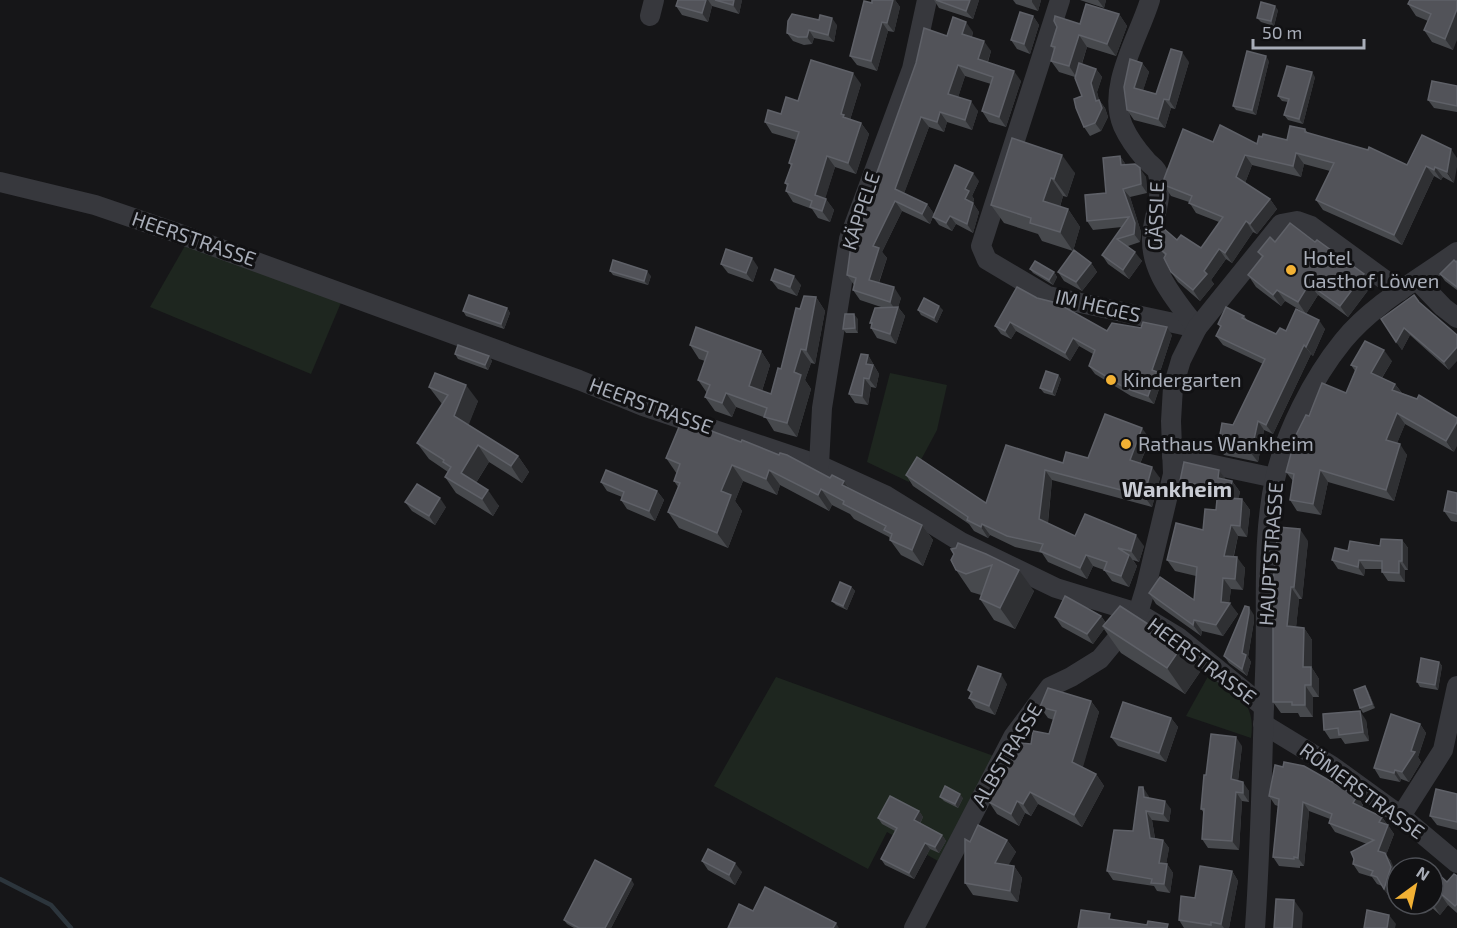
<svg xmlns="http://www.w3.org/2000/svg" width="1457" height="928" font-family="'Exo 2',sans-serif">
  <rect width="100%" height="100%" fill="#161618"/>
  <g fill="#1e261f">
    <polygon points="190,237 345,293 311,374 150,307"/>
    <polygon points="890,373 947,385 937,430 909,482 867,462"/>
    <path d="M 1211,671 C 1235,693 1257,702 1251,738 L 1186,716 Z"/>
    <polygon points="776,677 1002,759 945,865 887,832 868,869 714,786"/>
  </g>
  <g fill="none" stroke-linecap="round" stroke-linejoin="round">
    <polyline stroke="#2c353c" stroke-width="4.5" points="0,879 51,905 71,928"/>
    <g stroke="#37383d" stroke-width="20">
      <polyline points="1060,0 981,246 987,260 1048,296 1197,328"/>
      <path d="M 1150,0 C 1139,37 1106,87 1123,126 C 1128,137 1138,151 1146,160 C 1150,165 1157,168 1158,174 C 1163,191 1156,210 1153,228 C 1146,268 1175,299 1197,328"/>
      <polyline points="650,16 654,0"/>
      <polyline points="0,182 95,205 177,233 579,380 643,406 819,465 885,495 961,542 1056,588 1138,613 1178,637 1264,707"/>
      <polyline points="1418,281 1443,307 1457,318"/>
      <polyline points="1172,456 1275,478"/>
      <polyline points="819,465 822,408 849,239 912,69 927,0"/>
      <polyline points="1263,724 1332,766 1401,816 1457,863"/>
      <polyline points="1401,816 1443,750 1457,686"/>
      <polyline points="914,928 1013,737 1050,687 1071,677 1100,659 1138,613 1146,587 1173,474 1171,421 1173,387 1181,360 1197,328 1281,224 1297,221 1311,226 1400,291"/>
      <path d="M 1255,928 C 1261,843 1262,759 1265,674 C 1268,610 1261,542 1275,479 C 1285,433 1313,378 1343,341 C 1372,305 1419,279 1457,252"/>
    </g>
  </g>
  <g fill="#47494d">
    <polygon points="678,0 742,0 739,14 712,6 708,22 682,15 676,6"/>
    <polygon points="872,0 895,0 900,7 894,32 888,31 877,71 857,65 850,56"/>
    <polygon points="934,0 979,0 973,19 939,8"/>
    <polygon points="1013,0 1041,0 1038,11 1016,4"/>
    <polygon points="1080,0 1106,0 1104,8"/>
    <polygon points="1457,0 1453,50 1432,42 1424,30 1428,21 1416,16 1408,4"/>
    <polygon points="1278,10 1274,26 1261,22 1257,18"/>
    <polygon points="1119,14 1127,26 1116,56 1087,47 1082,64 1096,69 1102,77 1097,92 1099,100 1105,108 1108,117 1101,131 1090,136 1084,127 1082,96 1075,77 1059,72 1051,61 1054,50 1051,46 1080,24"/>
    <polygon points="1033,16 1039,25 1030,54 1017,49 1011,40"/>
    <polygon points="837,25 834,42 814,38 812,44 804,45 793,41 787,33"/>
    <polygon points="973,32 972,37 991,51 988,62 1021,81 1006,127 989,122 982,111 991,84 965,76 958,97 978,111 972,130 947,122 944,132 929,127 904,193 927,204 934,214 979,181 972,196 974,199 973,203 979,212 973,233 956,224 952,231 939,225 933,217 934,214 930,224 902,211 882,252 887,258 879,283 901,298 898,307 905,316 896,344 877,338 871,328 872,325 870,323 884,308 860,300 853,290 854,285 847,275 864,215 862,212 876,181 875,178 947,36"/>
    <polygon points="1269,61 1256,115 1236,110 1233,106"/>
    <polygon points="1189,62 1175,109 1171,108 1165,128 1134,120 1127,110 1142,63 1149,72 1143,90 1156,94"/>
    <polygon points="1315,77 1303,124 1288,120 1284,115 1288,102 1282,101 1278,96"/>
    <polygon points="861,84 850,120 861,123 869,134 856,174 835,167 825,198 834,210 830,222 818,218 812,209 793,202 786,191 787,186 785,183 791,166 789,163 796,140 772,133 765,122 781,114 798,101"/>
    <polygon points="1457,86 1457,112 1434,108 1428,100"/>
    <polygon points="1305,129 1308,133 1407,165 1422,135 1454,183 1443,177 1441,180 1434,176 1402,245 1323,210 1316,200 1330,171 1304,164 1301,177 1252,165 1245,183 1270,199 1277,209 1257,234 1253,232 1232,263 1226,259 1211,280 1214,284 1200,301 1178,282 1171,272 1165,256 1160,249 1161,244 1158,240 1177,240 1201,248 1219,222 1196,213 1189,202 1171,196 1164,185 1213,142 1257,144 1287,140"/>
    <polygon points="1012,138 1075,173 1067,197 1063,196 1060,207 1068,209 1080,227 1073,251 1042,241 1038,234 1004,223 991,205"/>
    <polygon points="1120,156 1126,165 1146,177 1147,193 1130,197 1141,232 1140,242 1128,246 1142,261 1129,279 1108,264 1102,255 1122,227 1093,230 1087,221 1106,193"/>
    <polygon points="1275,242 1372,285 1348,317 1318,295 1306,314 1325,329 1313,356 1311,354 1273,434 1264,430 1258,462 1224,455 1218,446 1233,425 1263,364 1223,345 1216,336 1220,327 1218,324 1244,316 1248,321 1276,334 1286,331 1303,312 1285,301 1281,306 1256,287 1248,275 1262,258 1258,252"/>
    <polygon points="1457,261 1457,290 1445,281 1440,274"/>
    <polygon points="1091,263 1097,272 1082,291 1064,281 1058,272"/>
    <polygon points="721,264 758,267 753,282 728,273"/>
    <polygon points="1030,269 1054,272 1057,277 1053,285 1033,273"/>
    <polygon points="610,271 651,276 648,285 613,275"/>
    <polygon points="771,280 801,285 797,296 778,289"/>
    <polygon points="1414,295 1449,370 1410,335 1402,350 1381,319"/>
    <polygon points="816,297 825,311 815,364 811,363 805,380 811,389 797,437 774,431 766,418 736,407 732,417 715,411 705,397 707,393 698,380 705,361 699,359 690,345 761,351 770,365 762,391 771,394 781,369 800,309"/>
    <polygon points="1037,298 1107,331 1172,335 1159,375 1162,380 1154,404 1131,396 1095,374 1089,366 1093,354 1079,346 1070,361 1016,331 1011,339 1001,334 995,326"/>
    <polygon points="507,308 510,313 504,329 466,316 463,311"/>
    <polygon points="918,310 943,310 937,323 921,315"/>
    <polygon points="858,319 858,333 846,333 843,329"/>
    <polygon points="455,354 489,356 492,361 488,370 458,359"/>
    <polygon points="868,355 879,374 876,388 871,387 868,405 855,403 849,394"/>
    <polygon points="1392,361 1382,378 1395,384 1402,393 1417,399 1454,452 1405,424 1397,443 1407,455 1394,501 1328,482 1321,515 1297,511 1290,500 1293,481 1286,472 1309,416 1346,393 1355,371 1351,365"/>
    <polygon points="1058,375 1061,379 1055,396 1044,393 1040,388"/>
    <polygon points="429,387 478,401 468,425 518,456 529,472 522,483 489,462 476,483 499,506 493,516 456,493 445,477 448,472 429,459 417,443 442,404"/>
    <polygon points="682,420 830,478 844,481 850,489 922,525 933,540 923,566 901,555 890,540 889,537 854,519 850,514 832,505 829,511 780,485 777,495 743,481 735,501 742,511 728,548 679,528 668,512 678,487 674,481 677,474 666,458"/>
    <polygon points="1150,439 1140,464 1160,478 1152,507 1052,480 1048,523 1075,536 1144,546 1139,562 1133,560 1137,566 1129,587 1112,581 1104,570 1093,566 1087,579 1048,562 1042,553 1015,547 990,535 988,538 974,531 969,524 913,486 906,475 986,503 1006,445 1063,463 1088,458"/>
    <polygon points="1219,470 1226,480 1232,481 1240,492 1238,499 1242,499 1250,510 1247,537 1238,536 1234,556 1245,568 1243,590 1231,589 1229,603 1238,614 1223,636 1202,631 1201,636 1156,604 1149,593 1194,600 1196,576 1175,571 1167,560 1203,530 1216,510 1217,498 1187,491 1180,481"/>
    <polygon points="601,482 657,491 664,500 655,521 627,509 621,500 622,497 607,491"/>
    <polygon points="1457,493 1457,522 1451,521 1444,511"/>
    <polygon points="405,502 446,507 435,525 412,511"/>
    <polygon points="1402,540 1408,548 1408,570 1405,570 1405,582 1388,581 1382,572 1382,569 1365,569 1364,576 1338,569 1332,560 1348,551 1380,546"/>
    <polygon points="1308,541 1302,599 1299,599 1296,627 1304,628 1312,640 1312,668 1319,679 1319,697 1313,697 1313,717 1300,717 1298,713 1281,713 1273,702 1273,621 1270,617"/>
    <polygon points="958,543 1034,591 1015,629 994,620 980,599 981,595 971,592 956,570 956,548"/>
    <polygon points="851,587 855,591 847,610 836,605 832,601"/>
    <polygon points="1254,615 1254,621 1248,657 1251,662 1247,676 1229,663 1224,656"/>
    <polygon points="1101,616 1106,623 1200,672 1185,694 1121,653 1104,629 1093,644 1062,627 1055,617"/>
    <polygon points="1439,662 1442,666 1438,690 1420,687 1417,682"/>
    <polygon points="1007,684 995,715 976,708 969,698 971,694 968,690"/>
    <polygon points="1365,686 1368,691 1375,708 1363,713 1360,708"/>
    <polygon points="1091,701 1099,712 1082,768 1096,774 1104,786 1082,827 1038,804 1031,816 1025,813 1019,826 997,814 989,802 1031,744 1049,734 1054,720 1048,718 1040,707"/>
    <polygon points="1171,718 1178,727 1166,762 1118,746 1111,737"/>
    <polygon points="1366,720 1369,741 1345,744 1341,738 1330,739 1324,730"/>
    <polygon points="1420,724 1426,733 1418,757 1421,762 1409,782 1401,779 1400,782 1380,778 1374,768"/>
    <polygon points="1242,746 1238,781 1249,791 1249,802 1242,801 1239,850 1208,848 1202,839 1204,813 1201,809 1206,775"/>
    <polygon points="1457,794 1457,830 1437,825 1430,816"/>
    <polygon points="1148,795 1149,798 1171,809 1169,822 1152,820 1155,838 1163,840 1169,848 1166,864 1167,864 1173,873 1170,893 1157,891 1154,886 1113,880 1107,871 1133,831"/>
    <polygon points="1269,796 1357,796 1363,805 1362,807 1382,817 1394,834 1386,855 1391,861 1390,898 1382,886 1377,884 1372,877 1359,873 1353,864 1367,844 1335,832 1329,823 1330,819 1309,811 1304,866 1300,866 1300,868 1279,866 1273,857 1278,806 1275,805"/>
    <polygon points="940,797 963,798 958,808 944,801"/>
    <polygon points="919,811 923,817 920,824 942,835 946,841 939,853 930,849 914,879 885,865 881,859 895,831 882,824 878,818"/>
    <polygon points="1007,840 1016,852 1008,865 1014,866 1022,878 1018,902 973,895 965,883 970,842"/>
    <polygon points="702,861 742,872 735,885 708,870"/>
    <polygon points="1232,871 1238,881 1229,928 1184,928 1179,920 1195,898"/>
    <polygon points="1457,876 1457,913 1448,905 1440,915 1428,904 1433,904 1447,882"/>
    <polygon points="634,884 611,928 574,928 567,924 564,920"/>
  </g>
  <g fill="#2f3033">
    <polygon points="706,0 708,0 712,6 708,22 702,13"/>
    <polygon points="734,0 742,0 739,14 733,5"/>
    <polygon points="893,0 895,0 900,7 894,32 887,23"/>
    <polygon points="970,0 979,0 973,19 966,11"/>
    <polygon points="1032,0 1041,0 1038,11 1032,2"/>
    <polygon points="1098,0 1106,0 1104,8"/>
    <polygon points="1275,6 1278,10 1274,26 1271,21"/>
    <polygon points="1457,9 1457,40 1453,50 1445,39"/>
    <polygon points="1119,14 1127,26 1116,56 1107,44"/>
    <polygon points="1033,16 1039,25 1030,54 1024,44"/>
    <polygon points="832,18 837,25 834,42 828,35"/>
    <polygon points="882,22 888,31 877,71 871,61"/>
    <polygon points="966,22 973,32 969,44 962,34"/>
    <polygon points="809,30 814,38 812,44 807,37"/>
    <polygon points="1079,35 1087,47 1077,78 1069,66"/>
    <polygon points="984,41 991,51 985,69 978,59"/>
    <polygon points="1182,52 1189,62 1175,109 1169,100"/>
    <polygon points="1266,56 1269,61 1256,115 1252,110"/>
    <polygon points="1142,63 1149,72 1141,97 1134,88"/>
    <polygon points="958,65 965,76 956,104 948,94"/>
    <polygon points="1096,69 1102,77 1097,92 1099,100 1105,108 1108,117 1101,131 1095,123 1096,101 1091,83"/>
    <polygon points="1014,71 1021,81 1006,127 999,117"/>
    <polygon points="1312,72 1315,77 1303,124 1299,119"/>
    <polygon points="853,73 861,84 849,123 852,126 841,114"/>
    <polygon points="1164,99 1171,108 1165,128 1158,119"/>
    <polygon points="971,101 978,111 972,130 965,120"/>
    <polygon points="940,112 947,122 944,132 937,122"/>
    <polygon points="921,117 929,127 902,199 895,189"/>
    <polygon points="861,123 869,134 856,174 848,163"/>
    <polygon points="1451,149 1457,158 1457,167 1454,183 1447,172"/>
    <polygon points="1296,153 1304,164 1301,177 1293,166"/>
    <polygon points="1062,155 1075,173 1067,197 1054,179"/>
    <polygon points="1245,155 1252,165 1243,188 1236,177"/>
    <polygon points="827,156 835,167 823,206 815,195"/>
    <polygon points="1120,156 1126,165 1121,165"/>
    <polygon points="1426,166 1434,176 1402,245 1394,235"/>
    <polygon points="1435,167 1443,177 1441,180 1434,170"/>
    <polygon points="1140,168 1146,177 1147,193 1141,184"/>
    <polygon points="973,173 979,181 972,196 974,199 971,208 965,199 965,189"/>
    <polygon points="1051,178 1063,196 1056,219 1043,201"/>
    <polygon points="1123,189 1130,197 1141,232 1140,242 1134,234"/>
    <polygon points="826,199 834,210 830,222 822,211"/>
    <polygon points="1270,199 1277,209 1257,234 1250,224"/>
    <polygon points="895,201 902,211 882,252 887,258 876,290 869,280 873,246"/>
    <polygon points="973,203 979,212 973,233 967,224"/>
    <polygon points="927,204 934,214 930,224 922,214"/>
    <polygon points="1068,209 1080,227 1073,251 1060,232"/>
    <polygon points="950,216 956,224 952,231 946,223"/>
    <polygon points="1246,221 1253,232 1232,263 1225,253"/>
    <polygon points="1219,249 1226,259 1211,280 1214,284 1200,301 1193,290 1204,271"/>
    <polygon points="1135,252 1142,261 1129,279 1123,270"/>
    <polygon points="752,258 758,267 753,282 746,273"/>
    <polygon points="1091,263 1097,272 1082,291 1076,282"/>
    <polygon points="647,271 651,276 648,285 644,281"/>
    <polygon points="1054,272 1057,277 1053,285 1049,280"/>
    <polygon points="1364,274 1372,285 1348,317 1340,306"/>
    <polygon points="794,276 801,285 797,296 790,287"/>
    <polygon points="1309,284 1318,295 1306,314 1298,302"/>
    <polygon points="894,287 901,298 898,307 905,316 896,344 890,334 897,312 890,302"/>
    <polygon points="1277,290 1285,301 1281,306 1273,295"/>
    <polygon points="816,297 825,311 815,364 806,350"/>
    <polygon points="939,306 943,310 937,323 934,318"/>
    <polygon points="507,308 510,313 504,329 501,324"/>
    <polygon points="854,314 858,319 858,333 855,328"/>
    <polygon points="1319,320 1325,329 1313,356 1306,347"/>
    <polygon points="1010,322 1016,331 1011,339 1005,331"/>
    <polygon points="1167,327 1172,335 1159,375 1162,380 1154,404 1148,396 1152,370"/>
    <polygon points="1404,328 1410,335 1402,350 1396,342"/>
    <polygon points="1073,338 1079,346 1070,361 1065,353"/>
    <polygon points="1304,345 1311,354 1273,434 1266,425"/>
    <polygon points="1457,347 1457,361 1449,370 1444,362"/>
    <polygon points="801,349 811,363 805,380 811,389 797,437 787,423 794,372"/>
    <polygon points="1384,350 1392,361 1378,384 1371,373"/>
    <polygon points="761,351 770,365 759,400 749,386"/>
    <polygon points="868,355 879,374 876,388 869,379 866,364"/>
    <polygon points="489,356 492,361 488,370 485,365"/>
    <polygon points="1058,375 1061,379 1055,396 1052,392"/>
    <polygon points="864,378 871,387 868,405 862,396"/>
    <polygon points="1395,384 1403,395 1392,390"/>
    <polygon points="466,385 478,401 466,432 454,416"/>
    <polygon points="726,393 736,407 732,417 722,403"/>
    <polygon points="1397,413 1405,424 1394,451 1386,440"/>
    <polygon points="1258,421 1264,430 1258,462 1251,453"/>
    <polygon points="1457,422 1457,446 1454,452 1446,441"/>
    <polygon points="1142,428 1150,439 1137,471 1130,460"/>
    <polygon points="1400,444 1407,455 1394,501 1386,490"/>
    <polygon points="478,445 489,462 472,489 461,473"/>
    <polygon points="518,456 529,472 522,483 511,466"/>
    <polygon points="732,465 743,481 735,501 742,511 728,548 717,533 721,491"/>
    <polygon points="1152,467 1160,478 1152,507 1144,496"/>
    <polygon points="769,470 780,485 777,495 766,479"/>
    <polygon points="1045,470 1052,480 1047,530 1039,519"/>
    <polygon points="1219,470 1227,481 1218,478"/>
    <polygon points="1320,470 1328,482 1321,515 1313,504"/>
    <polygon points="844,481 855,497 842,485"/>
    <polygon points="1232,481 1240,492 1236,509 1228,498"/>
    <polygon points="821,489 832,505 829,511 818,495"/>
    <polygon points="488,490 499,506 493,516 482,499"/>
    <polygon points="657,491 664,500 655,521 649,511"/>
    <polygon points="440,498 446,507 435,525 429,516"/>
    <polygon points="1242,499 1250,510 1247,537 1240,526"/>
    <polygon points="982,524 990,535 988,538 981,527"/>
    <polygon points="922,525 933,540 923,566 912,550"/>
    <polygon points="1231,525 1238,536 1231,566 1224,556"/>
    <polygon points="1300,529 1308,541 1302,599 1294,587"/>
    <polygon points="1136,535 1144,546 1139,562 1131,551"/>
    <polygon points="1402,540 1408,548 1408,570 1402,561"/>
    <polygon points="1086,555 1093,566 1087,579 1080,568"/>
    <polygon points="1129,555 1137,566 1129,587 1121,576"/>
    <polygon points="1237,557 1245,568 1243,590 1235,579"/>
    <polygon points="1359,560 1365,569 1364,576 1358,567"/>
    <polygon points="1399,561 1405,570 1405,582 1399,573"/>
    <polygon points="1019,570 1034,591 1015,629 1000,608"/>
    <polygon points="1223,578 1231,589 1229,604 1230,603 1238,614 1223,636 1216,625 1221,602"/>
    <polygon points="851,587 855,591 847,610 843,606"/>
    <polygon points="1291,587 1299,599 1295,638 1287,626"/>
    <polygon points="1249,607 1254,615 1254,621 1248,657 1251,662 1247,676 1242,669 1242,653"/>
    <polygon points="1101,616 1107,625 1103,626 1104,629 1093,644 1087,634"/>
    <polygon points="1194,620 1202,631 1201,636 1193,625"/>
    <polygon points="1304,628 1312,640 1312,668 1319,679 1319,697 1311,685 1303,667"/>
    <polygon points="1182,646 1200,672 1185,694 1167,668"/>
    <polygon points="1439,662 1442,666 1438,690 1435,685"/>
    <polygon points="1001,674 1007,684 995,715 989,706"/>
    <polygon points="1305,685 1313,697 1313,717 1305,705"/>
    <polygon points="1365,686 1368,691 1375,708 1372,704"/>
    <polygon points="1091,701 1099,712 1081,774 1072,762"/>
    <polygon points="1360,711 1366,720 1369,741 1363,732"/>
    <polygon points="1171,718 1178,727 1166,762 1159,753"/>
    <polygon points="1420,724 1426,733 1418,757 1421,762 1409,782 1402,772"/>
    <polygon points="1236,737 1242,746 1237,789 1231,779"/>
    <polygon points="1395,770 1401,779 1400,782 1394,773"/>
    <polygon points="1096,774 1104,786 1082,827 1074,815"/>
    <polygon points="1243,782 1249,791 1249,802 1243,793"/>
    <polygon points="1143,787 1148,795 1150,806 1144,797"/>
    <polygon points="1030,792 1038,804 1031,816 1023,804"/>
    <polygon points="1236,792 1242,801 1239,850 1232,841"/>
    <polygon points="960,794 963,798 958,808 955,804"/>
    <polygon points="1357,796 1363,805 1359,811 1353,803"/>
    <polygon points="1017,801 1025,813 1019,826 1011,814"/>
    <polygon points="1165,801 1171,809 1169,822 1163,814"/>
    <polygon points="1303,802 1309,811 1304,866 1298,858"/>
    <polygon points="919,811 923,817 918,827 914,820"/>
    <polygon points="1146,811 1152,820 1156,846 1150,838"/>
    <polygon points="1382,817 1388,826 1379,822"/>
    <polygon points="1388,825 1394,834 1386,855 1391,861 1397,875 1397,877 1390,898 1384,889 1378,851"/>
    <polygon points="942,835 946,841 939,853 935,847"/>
    <polygon points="1007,840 1016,852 1003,875 995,863"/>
    <polygon points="1163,840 1169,848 1165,871 1159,863"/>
    <polygon points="925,843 930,849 914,879 909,873"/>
    <polygon points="735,863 742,872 735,885 729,875"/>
    <polygon points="1167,864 1173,873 1170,893 1164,884"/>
    <polygon points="1014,866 1022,878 1018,902 1010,891"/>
    <polygon points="1232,871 1238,881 1229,928 1224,928 1221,924"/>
    <polygon points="631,879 634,884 611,928 605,928"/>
    <polygon points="1439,892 1448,905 1440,915 1433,904 1433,898"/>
    <polygon points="1294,900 1303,913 1302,928 1292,928"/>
    <polygon points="1389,915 1396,924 1395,928 1387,928"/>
    <polygon points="836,923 839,928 833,928"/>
  </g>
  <g fill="#525359" stroke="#5f6168" stroke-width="1.5">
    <polygon points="678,0 706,0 702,13 676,6"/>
    <polygon points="715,0 734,0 733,5"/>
    <polygon points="872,0 893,0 887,23 882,22 871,61 850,56 864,1 872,3"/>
    <polygon points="936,0 970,0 966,11"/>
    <polygon points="1410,0 1457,0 1457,9 1445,39 1424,30 1431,14 1408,4"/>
    <polygon points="1261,2 1275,6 1271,21 1257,18"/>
    <polygon points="1086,4 1119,14 1107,44 1079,35 1069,66 1051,61 1055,47 1051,46 1057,27 1054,21 1055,16 1080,24"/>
    <polygon points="1020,12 1033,16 1024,44 1011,40"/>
    <polygon points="792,14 819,20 820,15 832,18 828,35 809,30 807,37 798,37 787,33 788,21"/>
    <polygon points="953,17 966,22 962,34 984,41 978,59 1014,71 999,117 982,111 993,77 958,65 948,94 971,101 965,120 940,112 937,122 921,117 895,189 927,204 922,214 895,201 873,246 879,248 869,280 894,287 890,302 853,290 856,278 847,275 852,238 865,214 862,212 877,179 875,178 916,63 924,28 947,36"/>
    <polygon points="1171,49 1182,52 1169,100 1164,99 1158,119 1127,110 1124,87 1130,59 1142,63 1134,88 1156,94"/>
    <polygon points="1247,51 1266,56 1252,110 1233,106"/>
    <polygon points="811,60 853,73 841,114 844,115 843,117 861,123 848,163 827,156 815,195 826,199 822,211 810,207 812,201 786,191 788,184 785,183 792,164 789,163 799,132 765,122 768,110 781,114 786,97 798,101"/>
    <polygon points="1079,63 1096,69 1091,83 1096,101 1099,100 1102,108 1095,123 1084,127 1076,108 1074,99 1082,96 1075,78"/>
    <polygon points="1287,66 1312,72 1299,119 1284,115 1289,99 1278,96"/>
    <polygon points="1432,81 1457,86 1457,106 1428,100"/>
    <polygon points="1220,125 1257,144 1259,136 1262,137 1263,134 1287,140 1290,126 1305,129 1305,132 1368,150 1369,147 1407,165 1422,135 1451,149 1447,172 1435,167 1434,170 1426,166 1394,235 1316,200 1334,163 1296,153 1293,166 1245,155 1236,177 1270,199 1250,224 1246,221 1225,253 1219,249 1204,271 1207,274 1193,290 1171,272 1164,258 1166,254 1160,249 1159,246 1162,243 1158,240 1157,233 1162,227 1177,240 1181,235 1201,248 1223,217 1189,203 1192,196 1164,185 1164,179 1183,129 1213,142"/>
    <polygon points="1012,138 1062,155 1054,179 1051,178 1043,201 1068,209 1060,232 1030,223 1031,218 991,205"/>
    <polygon points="1120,156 1121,165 1135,164 1140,168 1141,184 1123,189 1135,223 1134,234 1117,239 1135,252 1123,270 1102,255 1129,217 1087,221 1085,195 1106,193 1103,158"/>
    <polygon points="955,165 973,173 965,189 969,191 965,199 973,203 967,224 950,216 946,223 933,217"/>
    <polygon points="1290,223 1315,242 1317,240 1364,274 1340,306 1309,284 1298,302 1277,290 1273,295 1248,275 1263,256 1258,252 1270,237 1275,242"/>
    <polygon points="726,249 752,258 746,273 721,264"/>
    <polygon points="1074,250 1091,263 1076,282 1058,272"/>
    <polygon points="613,260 647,271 644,281 610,271"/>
    <polygon points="1454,260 1456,262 1457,261 1457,287 1440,274"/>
    <polygon points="1035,261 1054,272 1049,280 1030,269"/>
    <polygon points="775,269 794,276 790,287 771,280"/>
    <polygon points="1017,287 1037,298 1057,303 1107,331 1112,323 1141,328 1143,322 1167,327 1152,370 1157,372 1148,396 1125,388 1089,366 1095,350 1073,338 1065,353 1010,322 1005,331 995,326"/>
    <polygon points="469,295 507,308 501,324 463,311"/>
    <polygon points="1414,295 1419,302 1457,335 1457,347 1444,362 1404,328 1396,342 1381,319"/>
    <polygon points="804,296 816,297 806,350 801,349 794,372 801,375 787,423 764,417 767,408 726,393 722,403 705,397 710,385 698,380 708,352 690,345 696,327 761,351 749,386 771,394 778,368 781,369 796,308 800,309"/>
    <polygon points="924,298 939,306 934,318 918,310"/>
    <polygon points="898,307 890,334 871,328 872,323 870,323 875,308"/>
    <polygon points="1226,307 1244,316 1242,318 1276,334 1280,328 1286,331 1296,309 1319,320 1306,347 1304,345 1266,425 1258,421 1251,453 1218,446 1222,423 1233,425 1265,359 1216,336 1221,326 1218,324"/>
    <polygon points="845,314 854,314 855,328 843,329"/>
    <polygon points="1365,341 1384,350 1371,373 1395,384 1392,390 1417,399 1419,395 1457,418 1457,422 1446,441 1397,413 1386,440 1400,444 1386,490 1320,470 1313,504 1290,500 1294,474 1286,472 1296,435 1306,415 1309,416 1322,383 1346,393 1357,367 1351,365"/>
    <polygon points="458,345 489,356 485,365 455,354"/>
    <polygon points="861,354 868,355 866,364 873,365 869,379 864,378 862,396 849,394"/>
    <polygon points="1046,371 1058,375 1052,392 1040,388"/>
    <polygon points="435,373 466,385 454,416 518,456 511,466 478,445 461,473 488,490 482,499 445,477 451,467 443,462 444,460 417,443 448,395 429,387"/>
    <polygon points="1105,414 1142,428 1130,460 1152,467 1144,496 1045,470 1039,519 1075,536 1085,514 1136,535 1131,551 1118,548 1129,555 1121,576 1104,570 1107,562 1086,555 1080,568 1040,551 1043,544 1007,536 982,524 981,527 967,520 968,517 906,475 917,457 986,503 1006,445 1063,463 1066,452 1088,458"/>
    <polygon points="682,420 741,442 742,440 779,455 780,453 787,455 830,478 832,475 844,481 842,485 922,525 912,550 890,540 892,534 884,530 886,526 843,504 844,501 821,489 818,495 769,470 766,479 732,465 721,491 731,495 717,533 668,512 680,483 674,481 680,464 666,458"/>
    <polygon points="1184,462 1219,470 1218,478 1232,481 1228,498 1242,499 1240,526 1231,525 1224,556 1237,557 1235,579 1223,578 1221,602 1230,603 1216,625 1194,620 1193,625 1149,593 1160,577 1194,600 1197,567 1167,560 1176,523 1203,530 1205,509 1216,510 1218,489 1180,481"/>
    <polygon points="606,470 657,491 649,511 621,500 624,492 601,482"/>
    <polygon points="417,484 440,498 429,516 405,502"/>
    <polygon points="1448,491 1457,493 1457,514 1444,511"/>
    <polygon points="1278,527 1300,529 1294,587 1291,587 1287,626 1304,628 1303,667 1311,667 1311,685 1305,685 1305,705 1292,705 1292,702 1273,702 1273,617 1270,617"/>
    <polygon points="1381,539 1402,540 1402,561 1399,561 1399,573 1382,572 1382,561 1359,560 1358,567 1332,560 1335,548 1348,551 1350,541 1380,546"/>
    <polygon points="958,543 986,554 1019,570 1000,608 980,599 992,565 966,574 956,570 951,560 954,554 951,549 956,548"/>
    <polygon points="840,582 851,587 843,606 832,601"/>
    <polygon points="1065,596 1101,616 1087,634 1055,617"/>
    <polygon points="1120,606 1182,646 1167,668 1103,626"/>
    <polygon points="1245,606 1249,607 1249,613 1242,653 1246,655 1242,669 1224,656"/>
    <polygon points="1421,658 1439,662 1435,685 1417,682"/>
    <polygon points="978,666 1001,674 989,706 969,698 972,692 968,690"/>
    <polygon points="1365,686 1372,704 1360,708 1354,690"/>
    <polygon points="1048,688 1091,701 1072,762 1096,774 1074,815 1030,792 1023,804 1017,801 1011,814 989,802 1021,743 1031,744 1033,731 1049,734 1056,711 1040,707"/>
    <polygon points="1123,702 1171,718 1159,753 1111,737"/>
    <polygon points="1360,711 1363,732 1339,735 1338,728 1324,730 1323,714"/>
    <polygon points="1391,714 1420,724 1411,751 1415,752 1402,772 1395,770 1394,773 1374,768"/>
    <polygon points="1211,734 1236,737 1231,779 1243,782 1243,793 1236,792 1232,841 1202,839 1204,809 1201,809 1204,775 1206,775"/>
    <polygon points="1284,762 1304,766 1357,796 1353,803 1382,817 1379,822 1388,825 1378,851 1385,853 1391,867 1384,889 1377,877 1371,875 1373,871 1353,864 1354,859 1351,852 1374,840 1329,823 1332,814 1303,802 1298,858 1294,857 1294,859 1273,857 1279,799 1269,796 1275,765 1283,767"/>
    <polygon points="945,786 960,794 955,804 940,797"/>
    <polygon points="1139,787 1143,787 1144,797 1165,801 1163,814 1146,811 1150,838 1163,840 1159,863 1167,864 1164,884 1151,883 1152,879 1107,871 1114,830 1133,831"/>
    <polygon points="1436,789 1457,794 1457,822 1430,816"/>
    <polygon points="890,796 919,811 914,820 942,835 935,847 925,843 909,873 881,859 897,828 878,818"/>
    <polygon points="978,825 1007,840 995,863 1014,866 1010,891 965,883 965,839 970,842"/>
    <polygon points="708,849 735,863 729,875 702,861"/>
    <polygon points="595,860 631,879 605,928 579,928 564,920"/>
    <polygon points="1200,866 1232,871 1221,924 1211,922 1211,925 1179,920 1181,896 1195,898"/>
    <polygon points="1433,869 1447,882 1454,874 1457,876 1457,904 1455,906 1439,892 1433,898"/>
    <polygon points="765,887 836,923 833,928 728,928 739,904 753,911"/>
    <polygon points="1276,899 1294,900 1292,928 1274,928"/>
    <polygon points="1081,910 1110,914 1109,919 1147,925 1148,921 1168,924 1167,928 1078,928"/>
    <polygon points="1367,910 1389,915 1387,928 1364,928"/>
  </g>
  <g fill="#f2b134" stroke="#111113" stroke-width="2">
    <circle cx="1291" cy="270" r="6"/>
    <circle cx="1111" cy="380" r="6"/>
    <circle cx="1126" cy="444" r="6"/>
  </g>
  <g text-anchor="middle" stroke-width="6" stroke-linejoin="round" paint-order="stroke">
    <g font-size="20" fill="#a8adb8" stroke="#111113">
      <text transform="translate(861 211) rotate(-72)" y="7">KÄPPELE</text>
      <text transform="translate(1156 216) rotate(-88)" y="7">GÄSSLE</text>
      <text transform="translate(194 239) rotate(19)" y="7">HEERSTRASSE</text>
      <text transform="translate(1098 306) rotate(13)" y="7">IM HEGES</text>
      <text transform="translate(651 406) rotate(20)" y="7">HEERSTRASSE</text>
      <text transform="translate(1271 554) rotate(-86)" y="7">HAUPTSTRASSE</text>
      <text transform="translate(1202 661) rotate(37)" y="7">HEERSTRASSE</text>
      <text transform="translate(1007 755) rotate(-59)" y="7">ALBSTRASSE</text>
      <text transform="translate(1362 791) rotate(36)" y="7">RÖMERSTRASSE</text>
    </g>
    <g font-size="20" fill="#a8adb8" stroke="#111113" text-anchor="start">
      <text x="1303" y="265">Hotel<tspan x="1303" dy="23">Gasthof Löwen</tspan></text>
      <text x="1123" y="387">Kindergarten</text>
      <text x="1138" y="451">Rathaus Wankheim</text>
    </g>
    <g font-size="22" font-weight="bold" fill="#c9ccd4" stroke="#111113">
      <text x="1177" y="497">Wankheim</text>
    </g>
  </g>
  <g transform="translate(1415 886) rotate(33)"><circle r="28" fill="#111113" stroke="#4d4f55" stroke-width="1.5"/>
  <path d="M0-4.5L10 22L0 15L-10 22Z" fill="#f2b134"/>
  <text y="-9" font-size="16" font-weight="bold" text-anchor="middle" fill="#a8adb8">N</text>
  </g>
  <path d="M1253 39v9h111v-9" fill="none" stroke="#a8adb8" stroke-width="3"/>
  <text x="1262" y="39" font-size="18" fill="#a8adb8" stroke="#111113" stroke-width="4.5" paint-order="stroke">50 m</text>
</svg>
